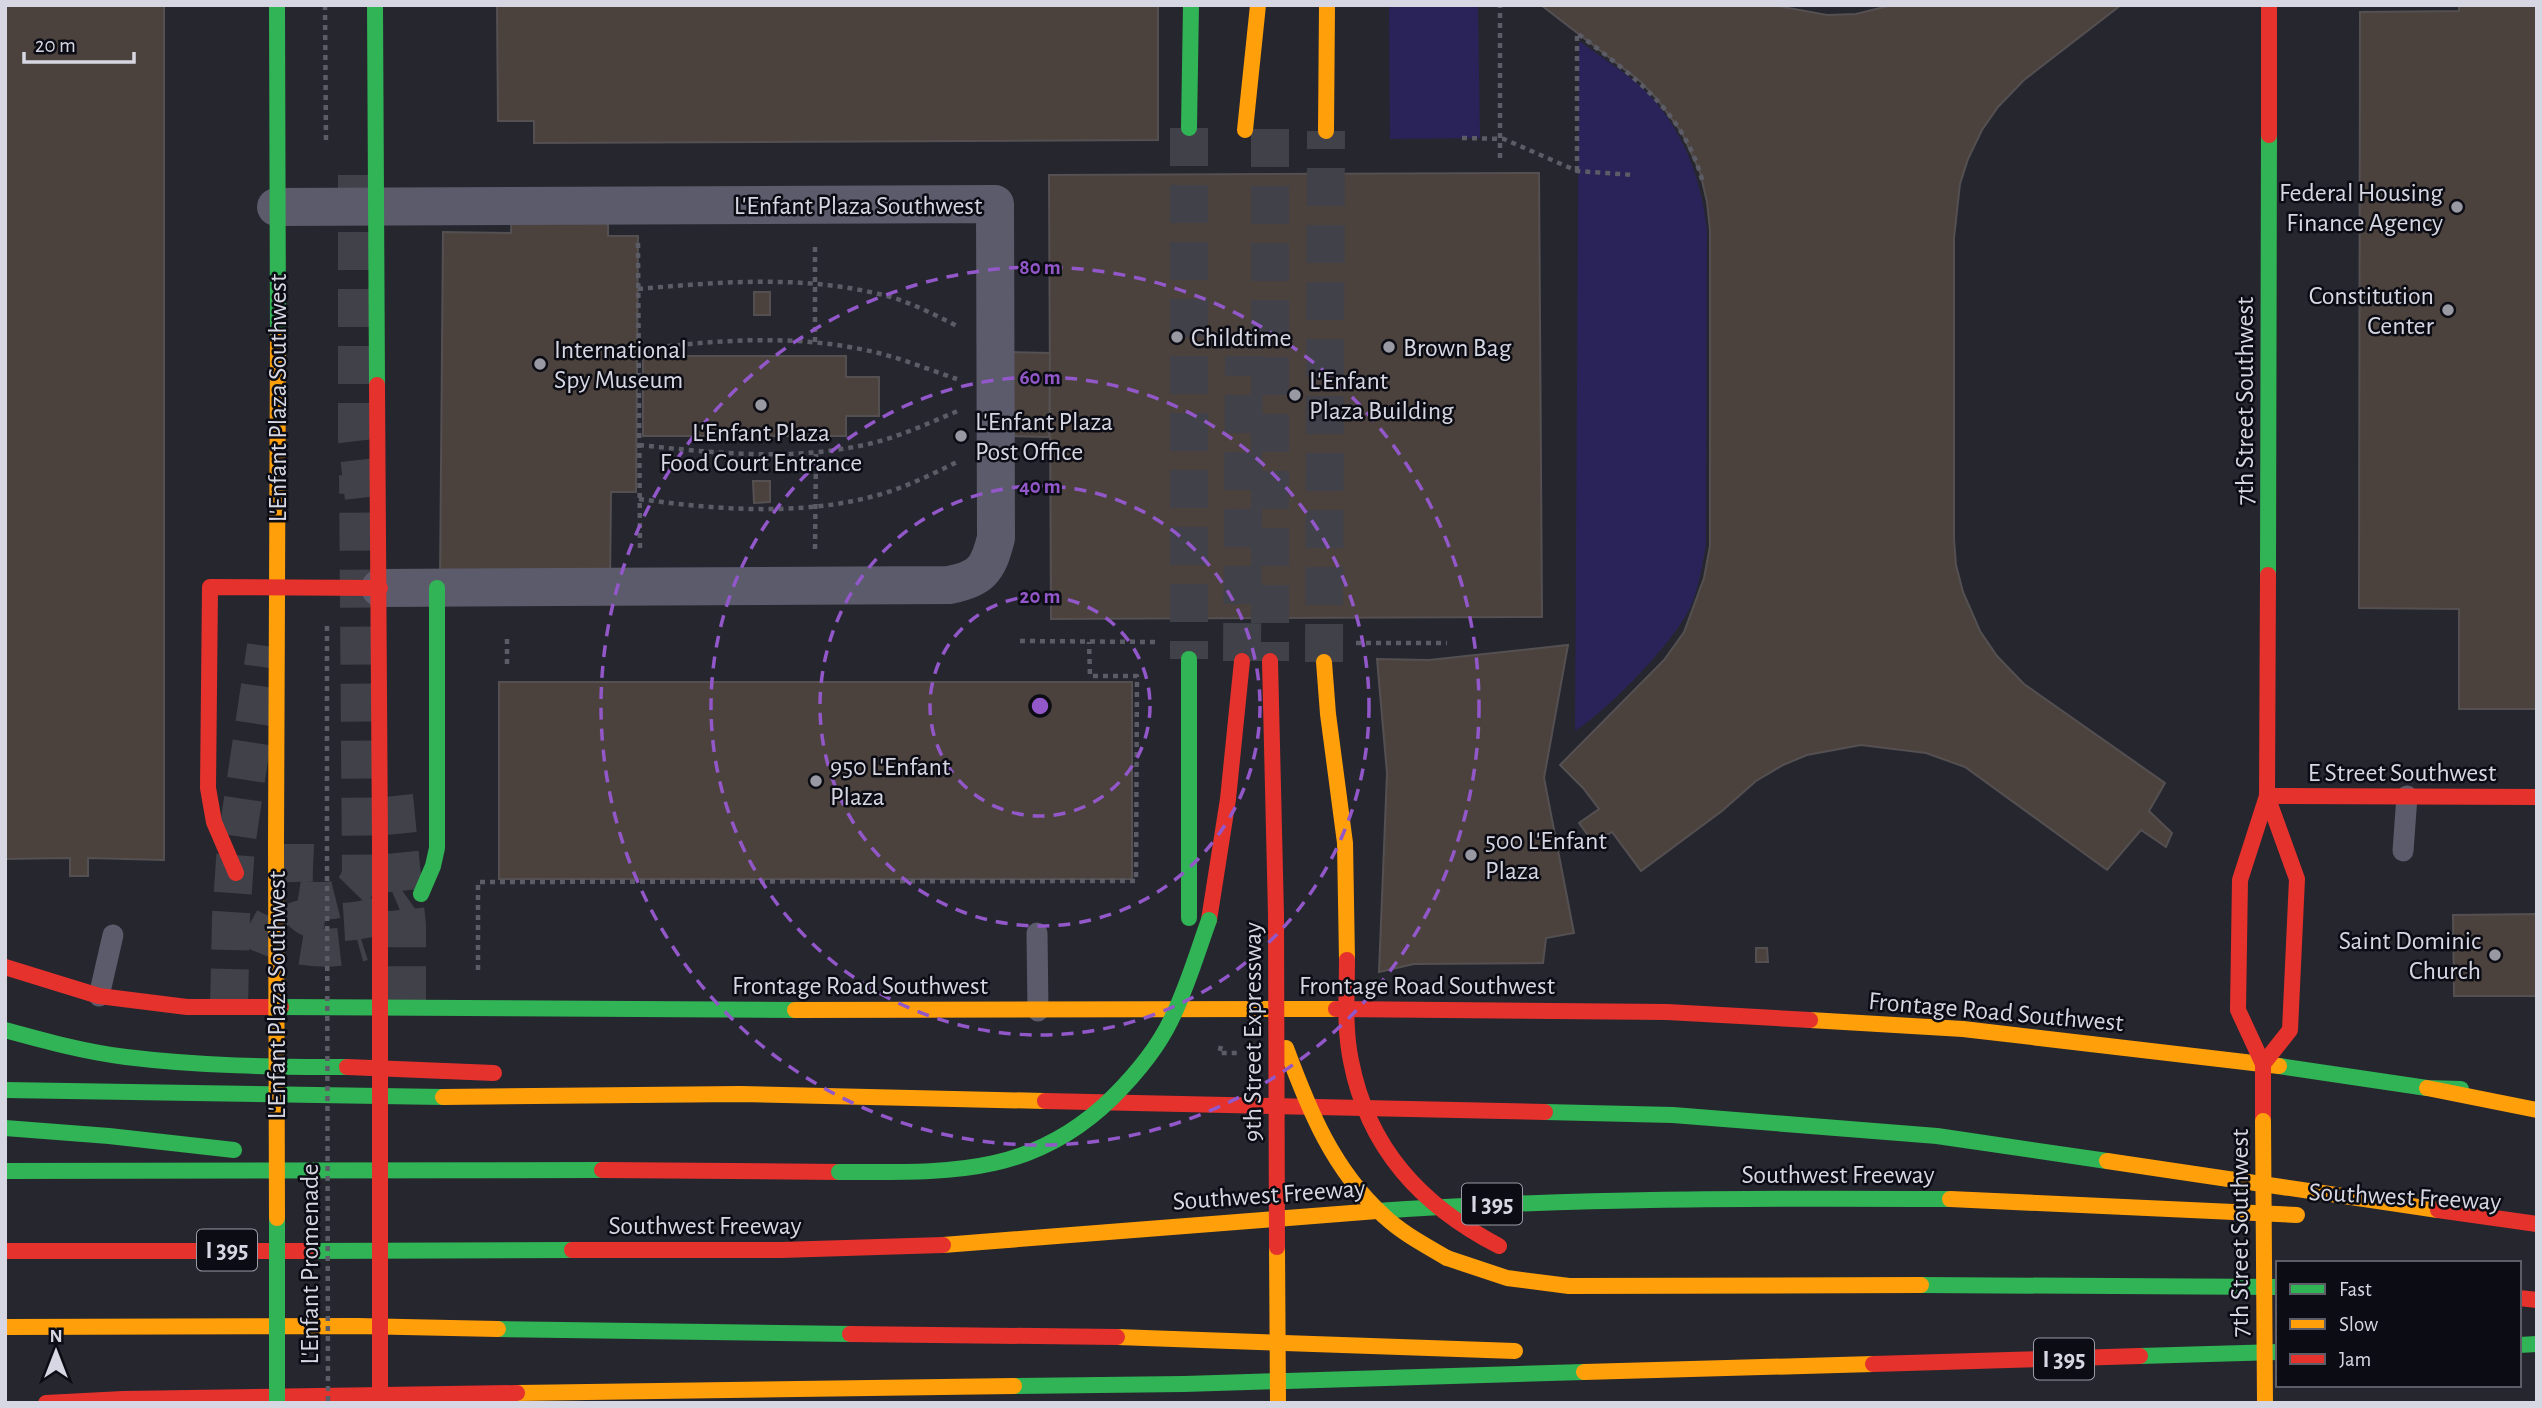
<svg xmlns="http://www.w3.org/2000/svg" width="2542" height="1408" font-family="'Alegreya Sans',sans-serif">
  <rect width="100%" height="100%" fill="#26262f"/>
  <g fill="#2a2359">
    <polygon points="1389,5 1478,5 1480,138 1390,139"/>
    <path d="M 1579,41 C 1597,54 1615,66 1632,79 C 1678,116 1701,173 1707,230 L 1706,545 C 1702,566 1699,588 1690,608 C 1673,643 1608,710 1575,731 Z"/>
  </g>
  <g fill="#4c423d" stroke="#545052" stroke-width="2">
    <polygon points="5,5 164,5 164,860 88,858 88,876 70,876 70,858 5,859"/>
    <polygon points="497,5 1158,5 1158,140 534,143 534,121 498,121"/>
    <polygon points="1541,5 1773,5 1827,15 1856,14 1892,5 2121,5 2024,80 1998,107 1982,130 1968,159 1960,184 1954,238 1954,539 1956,565 1963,592 1980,631 1997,656 2024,684 2165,783 2149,811 2172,833 2166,847 2141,830 2107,870 1965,767 1926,753 1861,745 1807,755 1783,765 1756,781 1722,811 1641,871 1612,832 1593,842 1579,823 1599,809 1583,788 1560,765 1664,660 1684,632 1704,578 1710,546 1710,230 1707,202 1700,172 1682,133 1657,99 1641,82"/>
    <polygon points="2459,5 2537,5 2537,709 2459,709 2459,609 2359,608 2360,12 2459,11"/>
    <polygon points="1539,173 1542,617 1051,619 1049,175"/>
    <polygon points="512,197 608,198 608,236 638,236 636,492 611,492 610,586 440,585 443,232 511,233"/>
    <rect x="754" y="292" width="16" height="23"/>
    <polygon points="1007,352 1050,353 1049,437 1006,436"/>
    <polygon points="643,356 846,356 846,377 879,377 879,416 846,416 846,436 643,436"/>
    <polygon points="753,481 770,481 770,502 754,503"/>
    <polygon points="1568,645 1544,778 1574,933 1546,938 1543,963 1414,964 1379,972 1387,773 1377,659 1429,660"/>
    <rect x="499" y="682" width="633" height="197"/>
    <polygon points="2537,914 2537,996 2454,996 2453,915"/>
    <polygon points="1756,948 1767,948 1768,962 1756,962"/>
  </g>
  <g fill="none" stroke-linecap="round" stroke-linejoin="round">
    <g stroke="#41414a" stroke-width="38" stroke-dasharray="38 19" stroke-linecap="butt">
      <polyline points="357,175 357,439 364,499"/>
      <polyline points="394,796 407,926 407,1007"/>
      <path d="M 295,844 C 295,863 290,892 300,909 C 315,935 391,917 411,903"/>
      <path d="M 298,899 C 324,903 353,904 361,874 L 358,475"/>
      <path d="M 248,927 C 283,946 324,954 362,942"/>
      <polyline points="229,1007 231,918 236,846 266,646"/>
    </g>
    <g stroke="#41414a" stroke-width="38" stroke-dasharray="38 19" stroke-linecap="butt">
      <polyline points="1189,128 1189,659"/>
      <polyline points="1270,129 1270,661"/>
      <polyline points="1242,661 1244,356"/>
      <polyline points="1324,662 1326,131"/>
    </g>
    <g stroke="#5c5c67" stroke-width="4.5" stroke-dasharray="5 5" stroke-linecap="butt">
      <polyline points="325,5 326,143"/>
      <polyline points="1462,138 1504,139 1577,171 1634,175"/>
      <polyline points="1500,158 1500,5"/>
      <path d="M 1577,171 L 1577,33 C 1633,76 1684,111 1703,183"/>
      <polyline points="638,243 640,549"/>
      <path d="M 638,289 C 719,282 800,275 879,294 C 907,300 933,314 959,327"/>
      <polyline points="815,342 815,242"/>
      <path d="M 638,350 C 713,340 791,334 865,350 C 896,356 927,369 957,379"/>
      <path d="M 639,445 C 714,453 789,461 864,445 C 897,438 929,423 960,410"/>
      <path d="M 639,499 C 719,510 806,517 885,493 C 910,485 935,473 959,461"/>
      <polyline points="815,549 816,453"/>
      <polyline points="327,626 327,846"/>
      <polyline points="507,639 507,664"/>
      <polyline points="1020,641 1155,642"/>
      <polyline points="1356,643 1447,643"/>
      <polyline points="478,970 478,882 1136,881 1137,676 1090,676 1089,642"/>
      <polyline points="1221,1046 1219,1053 1241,1053"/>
    </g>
    <g stroke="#5c5b6c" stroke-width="21">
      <polyline points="2403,851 2407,796"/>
      <polyline points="1037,933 1038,1011"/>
      <polyline points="99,996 113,935"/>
    </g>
    <path stroke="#5c5b6c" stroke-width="38" d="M 276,207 L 995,204 L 996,538 C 988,570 981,579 949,585 L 380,588"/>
    <g stroke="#30b455" stroke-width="16">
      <polyline points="277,5 278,338"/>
      <polyline points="375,5 377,385"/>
      <polyline points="1189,128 1191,5"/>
      <polyline points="2268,575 2269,135"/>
      <polyline points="1189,659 1189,918"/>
      <polyline points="421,894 433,866 437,848 437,588"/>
      <polyline points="281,1007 795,1010"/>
      <path d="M 5,1030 C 45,1041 85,1052 126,1057 C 199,1066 273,1067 347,1067"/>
      <polyline points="2279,1066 2427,1088 2461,1089"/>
      <polyline points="5,1090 443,1097"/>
      <polyline points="1545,1112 1673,1115 1937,1136 2107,1161"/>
      <polyline points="5,1128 109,1136 234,1150"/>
      <polyline points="5,1171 602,1170"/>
      <path d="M 1377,1211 C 1568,1198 1759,1198 1950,1199"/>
      <polyline points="306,1251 572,1250"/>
      <polyline points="1921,1285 2278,1287"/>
      <polyline points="498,1329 850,1334"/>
      <polyline points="2519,1345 2537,1344"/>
      <polyline points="2140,1356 2278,1352"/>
      <polyline points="1014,1386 1184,1384 1584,1372"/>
    </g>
    <g stroke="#ff9f0a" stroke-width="16">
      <polyline points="1245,130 1258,5"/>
      <polyline points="1326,131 1327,5"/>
      <polyline points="1324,662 1328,714 1345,843 1347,960"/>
      <polyline points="276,845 278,338"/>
      <polyline points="795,1010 1336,1009"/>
      <polyline points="1810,1020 1963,1029 2279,1066"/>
      <polyline points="2427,1088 2537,1110"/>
      <polyline points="443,1097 740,1094 1045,1101"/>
      <polyline points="2107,1161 2438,1210"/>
      <polyline points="1950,1199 2297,1215"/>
      <polyline points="943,1245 1377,1211"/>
      <polyline points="1447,1258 1507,1278 1569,1286 1921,1285"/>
      <polyline points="5,1327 357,1326 498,1329"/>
      <polyline points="1117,1337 1515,1351"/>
      <polyline points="1584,1372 1873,1364"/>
      <polyline points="517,1393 1014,1386"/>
    </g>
    <g stroke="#e5322d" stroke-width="16">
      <polyline points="2269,135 2269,5"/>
      <polyline points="377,385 380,846"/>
      <polyline points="1270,661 1276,915"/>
      <polyline points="2267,796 2537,797"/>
      <polyline points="236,873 214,822 208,788 210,587 380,588"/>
      <polyline points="1209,920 1228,799 1242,661"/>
      <polyline points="5,967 99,996 187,1007 281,1007"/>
      <polyline points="1336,1009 1667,1012 1810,1020"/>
      <polyline points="2263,1064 2290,1030 2297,879 2267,796"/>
      <polyline points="347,1067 494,1073"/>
      <polyline points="1045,1101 1545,1112"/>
      <polyline points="2263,1121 2263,1064 2238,1010 2240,880 2267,796 2268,575"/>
      <polyline points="602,1170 839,1172"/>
      <polyline points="2438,1210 2537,1224"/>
      <polyline points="572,1250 781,1250 943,1245"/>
      <polyline points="5,1251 306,1251"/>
      <polyline points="2519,1298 2537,1300"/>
      <polyline points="850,1334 1117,1337"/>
      <polyline points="1873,1364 2140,1356"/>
      <polyline points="46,1403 123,1399 517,1393"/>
    </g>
    <polyline stroke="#5c5c67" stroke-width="4.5" stroke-dasharray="5 5" stroke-linecap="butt" points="327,846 328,1403"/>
    <g stroke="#30b455" stroke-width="16">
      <path d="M 839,1172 C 946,1172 1031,1178 1113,1097 C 1136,1074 1157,1049 1171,1020 C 1187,988 1197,953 1209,920"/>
      <polyline points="277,1218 277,1403"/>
    </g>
    <g stroke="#ff9f0a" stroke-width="16">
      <polyline points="276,845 277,1218"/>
      <path d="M 1286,1048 C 1309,1110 1333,1170 1384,1216 C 1402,1233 1425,1245 1447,1258"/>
      <polyline points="2263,1121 2265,1403"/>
      <polyline points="1277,1247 1278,1403"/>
    </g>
    <g stroke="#e5322d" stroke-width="16">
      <polyline points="380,846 380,1403"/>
      <polyline points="1276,915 1277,1247"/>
      <path d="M 1347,960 C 1347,994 1344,1028 1351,1061 C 1368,1149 1422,1206 1499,1246"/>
    </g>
  </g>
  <g fill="none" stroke="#9257c8" stroke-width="3.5" stroke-dasharray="12 9">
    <circle cx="1040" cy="706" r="110"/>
    <circle cx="1040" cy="706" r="220"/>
    <circle cx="1040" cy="706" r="329"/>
    <circle cx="1040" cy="706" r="439"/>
  </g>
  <g fill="#9999a4" stroke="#0c0c14" stroke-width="2.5">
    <circle cx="2457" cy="207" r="7"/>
    <circle cx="2448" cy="310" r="7"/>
    <circle cx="1177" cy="337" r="7"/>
    <circle cx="1389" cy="347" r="7"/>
    <circle cx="540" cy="364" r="7"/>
    <circle cx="1295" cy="395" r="7"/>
    <circle cx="761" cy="405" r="7"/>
    <circle cx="961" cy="436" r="7"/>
    <circle cx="816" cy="781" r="7"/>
    <circle cx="1471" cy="855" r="7"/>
    <circle cx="2495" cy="955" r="7"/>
  </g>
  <g text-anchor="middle" stroke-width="5" stroke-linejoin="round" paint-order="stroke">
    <g fill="#0c0c14" stroke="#9a9aa5" stroke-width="2">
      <rect x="1462" y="1183.5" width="60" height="41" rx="5"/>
      <rect x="197" y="1229.5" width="60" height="41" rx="5"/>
      <rect x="2034" y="1338.5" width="60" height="41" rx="5"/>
    </g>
    <g font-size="24" font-weight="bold" fill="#d7d7e3">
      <text x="1492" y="1212">I 395</text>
      <text x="227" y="1258">I 395</text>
      <text x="2064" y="1367">I 395</text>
    </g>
    <g font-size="26" fill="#d7d7e3" stroke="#0c0c14" text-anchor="start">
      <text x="2443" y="201" text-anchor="end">Federal Housing<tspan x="2443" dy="30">Finance Agency</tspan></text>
      <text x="2434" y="304" text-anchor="end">Constitution<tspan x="2434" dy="30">Center</tspan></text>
      <text x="1191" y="346">Childtime</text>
      <text x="1403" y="356">Brown Bag</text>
      <text x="554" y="358">International<tspan x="554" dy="30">Spy Museum</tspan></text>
      <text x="1309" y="389">L'Enfant<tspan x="1309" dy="30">Plaza Building</tspan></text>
      <text x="975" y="430">L'Enfant Plaza<tspan x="975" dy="30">Post Office</tspan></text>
      <text x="761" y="441" text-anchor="middle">L'Enfant Plaza<tspan x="761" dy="30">Food Court Entrance</tspan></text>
      <text x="830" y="775">950 L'Enfant<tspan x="830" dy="30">Plaza</tspan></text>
      <text x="1485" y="849">500 L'Enfant<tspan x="1485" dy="30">Plaza</tspan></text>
      <text x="2481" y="949" text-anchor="end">Saint Dominic<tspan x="2481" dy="30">Church</tspan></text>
    </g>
    <g font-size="26" fill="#d7d7e3" stroke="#0c0c14">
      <text x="858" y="214">L'Enfant Plaza Southwest</text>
      <text transform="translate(277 398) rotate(-90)" y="9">L'Enfant Plaza Southwest</text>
      <text transform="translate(2244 401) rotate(-90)" y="9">7th Street Southwest</text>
      <text x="2402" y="781">E Street Southwest</text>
      <text x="860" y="994">Frontage Road Southwest</text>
      <text x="1427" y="994">Frontage Road Southwest</text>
      <text transform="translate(276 995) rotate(-90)" y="9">L'Enfant Plaza Southwest</text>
      <text transform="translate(1996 1011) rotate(5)" y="9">Frontage Road Southwest</text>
      <text transform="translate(1252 1032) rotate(-90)" y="9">9th Street Expressway</text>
      <text x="1838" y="1183">Southwest Freeway</text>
      <text transform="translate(1269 1194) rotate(-4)" y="9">Southwest Freeway</text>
      <text transform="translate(2405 1196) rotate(3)" y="9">Southwest Freeway</text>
      <text x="705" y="1234">Southwest Freeway</text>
      <text transform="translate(2239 1233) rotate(-90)" y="9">7th Street Southwest</text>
      <text transform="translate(309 1264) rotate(-90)" y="9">L'Enfant Promenade</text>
    </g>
  </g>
  <circle cx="1040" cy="706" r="10" fill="#9257c8" stroke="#0c0c14" stroke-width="3.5"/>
  <g font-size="21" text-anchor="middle" font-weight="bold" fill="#9257c8" stroke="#0c0c14" stroke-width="5" stroke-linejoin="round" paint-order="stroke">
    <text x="1040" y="274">80 m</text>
    <text x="1040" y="384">60 m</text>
    <text x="1040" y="493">40 m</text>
    <text x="1040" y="603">20 m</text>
  </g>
  <rect width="2542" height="1408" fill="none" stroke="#d7d7e3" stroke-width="14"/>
  <rect x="2276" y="1261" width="245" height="126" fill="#0c0c14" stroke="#5d5d67" stroke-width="2"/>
  <rect x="2290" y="1284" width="35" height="10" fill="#30b455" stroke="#5d5d67" stroke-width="2"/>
  <text x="2339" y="1296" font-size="21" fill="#d7d7e3">Fast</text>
  <rect x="2290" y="1319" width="35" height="10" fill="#ff9f0a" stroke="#5d5d67" stroke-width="2"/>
  <text x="2339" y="1331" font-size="21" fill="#d7d7e3">Slow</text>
  <rect x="2290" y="1354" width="35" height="10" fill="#e5322d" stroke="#5d5d67" stroke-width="2"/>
  <text x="2339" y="1366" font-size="21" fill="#d7d7e3">Jam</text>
  <g transform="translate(56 1352)" stroke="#0c0c14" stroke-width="5" paint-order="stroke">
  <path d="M0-5L12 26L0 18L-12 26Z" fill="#d7d7e3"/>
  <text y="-10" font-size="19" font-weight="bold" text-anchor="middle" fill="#d7d7e3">N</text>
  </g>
  <path d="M24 52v10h110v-10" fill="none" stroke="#d7d7e3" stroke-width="3.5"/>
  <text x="35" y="52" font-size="21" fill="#d7d7e3" stroke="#0c0c14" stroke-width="5" paint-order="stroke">20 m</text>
</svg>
